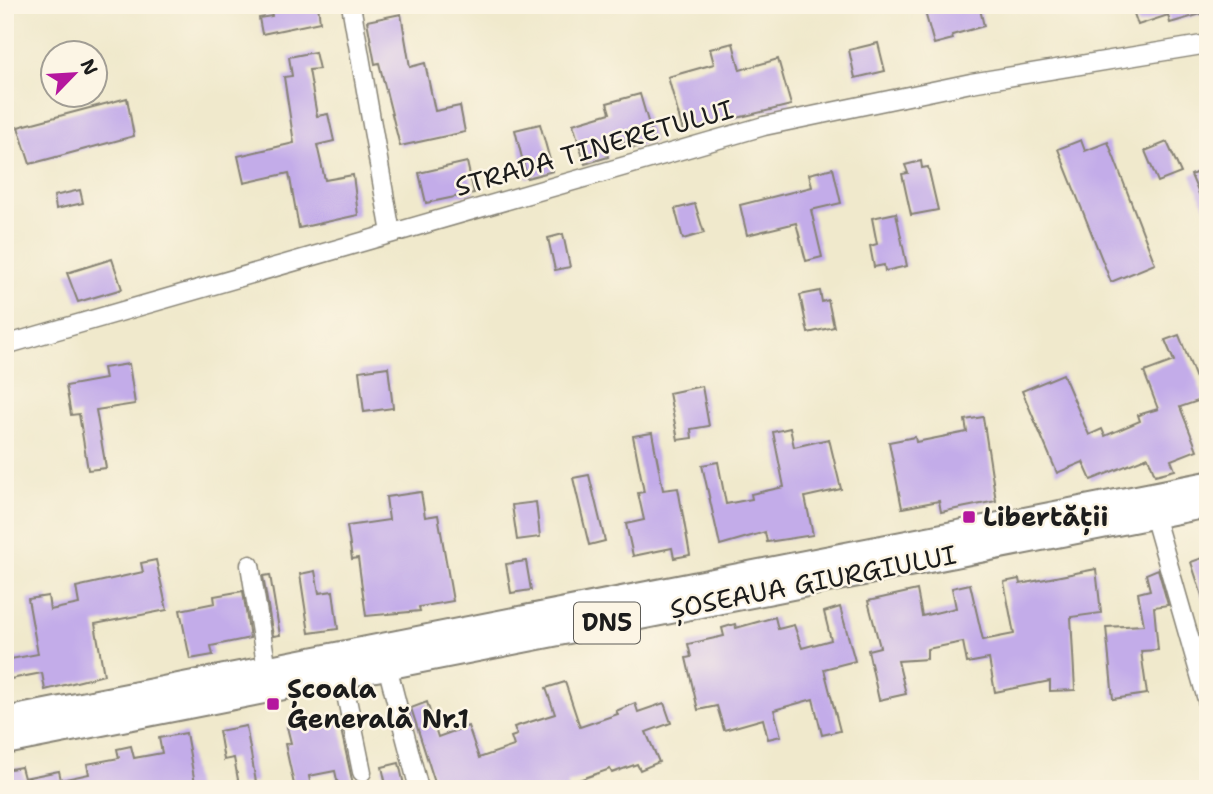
<svg xmlns="http://www.w3.org/2000/svg" width="1213" height="794" font-family="'Shantell Sans',sans-serif">
  <rect width="100%" height="100%" fill="#fcf5e5"/>
  <filter id="ink" filterUnits="userSpaceOnUse"><feTurbulence type="fractalNoise" baseFrequency=".0143" numOctaves="2"/><feDisplacementMap in="SourceGraphic" scale="14" xChannelSelector="R" yChannelSelector="G"/><feConvolveMatrix kernelMatrix="1 2 1 2 8 2 1 2 1" color-interpolation-filters="sRGB"/></filter>
  <filter id="wash" filterUnits="userSpaceOnUse"><feTurbulence type="fractalNoise" baseFrequency=".00686" numOctaves="4" result="noise"/><feDisplacementMap in="SourceGraphic" scale="28" xChannelSelector="R" yChannelSelector="G"/><feGaussianBlur stdDeviation="1.57" result="paint"/><feColorMatrix in="noise" values="0 0 0 0 0 0 0 0 0 0 0 0 0 0 0 0 0 1.4 0 .05"/><feComposite in="paint" operator="in"/></filter>
  <g filter="url(#wash)">
    <rect width="100%" height="100%" fill="#f0e9cc"/>
    <g id="blocks">
      <g fill="#c3ace9">
        <polygon points="270,5 318,5 320,22 262,34 259,18 272,16"/>
        <polygon points="923,5 979,5 984,26 952,35 953,39 934,44"/>
        <polygon points="1131,5 1208,5 1208,12 1170,23 1168,15 1138,25"/>
        <polygon points="401,14 410,67 425,63 435,111 460,106 465,132 400,146 379,63 375,64 367,21"/>
        <polygon points="733,43 740,70 778,59 791,105 683,131 668,77 714,64 710,49"/>
        <polygon points="878,43 885,71 855,78 849,50"/>
        <polygon points="315,52 319,69 309,70 317,116 328,114 334,141 317,145 325,180 353,175 358,215 299,228 289,173 244,183 238,156 294,143 284,77 292,76 289,57"/>
        <polygon points="640,94 654,142 633,148 631,140 605,147 608,157 585,164 573,124 610,113 607,103"/>
        <polygon points="127,98 134,136 30,164 18,127"/>
        <polygon points="540,124 553,171 527,178 515,130"/>
        <polygon points="1081,140 1085,151 1108,142 1155,264 1111,282 1058,149"/>
        <polygon points="1167,142 1181,173 1158,182 1145,151"/>
        <polygon points="921,161 922,168 928,167 938,210 911,215 902,174 908,173 905,165"/>
        <polygon points="467,162 474,193 426,203 419,173"/>
        <polygon points="1208,167 1208,215 1191,175"/>
        <polygon points="833,168 841,203 811,210 822,257 806,261 796,223 747,235 740,205 812,187 809,174"/>
        <polygon points="80,190 83,203 56,209 54,196"/>
        <polygon points="695,204 704,233 683,239 675,209"/>
        <polygon points="896,213 907,266 885,271 884,265 874,267 870,246 877,244 872,218"/>
        <polygon points="563,234 570,267 555,270 548,238"/>
        <polygon points="112,259 122,289 78,302 67,273"/>
        <polygon points="820,291 822,302 828,300 834,327 808,333 800,295"/>
        <polygon points="1179,335 1204,399 1180,407 1197,450 1171,460 1175,470 1155,475 1148,457 1091,480 1083,462 1057,473 1022,391 1063,374 1089,435 1102,429 1105,436 1140,421 1138,415 1158,409 1144,372 1174,361 1165,340"/>
        <polygon points="129,364 135,404 96,410 106,468 88,470 79,414 71,415 66,386 105,379 103,368"/>
        <polygon points="388,367 393,408 364,412 359,371"/>
        <polygon points="702,386 709,426 691,429 692,438 678,440 669,393"/>
        <polygon points="983,417 996,501 941,512 939,501 902,508 889,442 915,437 916,442 967,432 965,420"/>
        <polygon points="790,428 794,447 829,439 841,489 805,497 813,535 767,542 765,532 720,545 702,465 718,462 726,504 752,499 751,494 784,487 773,432"/>
        <polygon points="652,433 663,490 678,488 690,555 674,558 672,548 633,556 626,524 644,520 638,493 644,492 633,436"/>
        <polygon points="589,475 605,541 589,545 573,478"/>
        <polygon points="421,492 425,517 438,515 453,601 419,607 420,611 366,616 358,558 352,559 347,526 389,520 386,497"/>
        <polygon points="536,502 540,537 517,540 512,505"/>
        <polygon points="1208,556 1208,604 1205,605 1191,562"/>
        <polygon points="156,560 167,610 95,624 104,675 45,690 42,673 5,680 5,660 38,654 28,599 48,596 50,610 79,604 76,587 143,572 141,563"/>
        <polygon points="526,561 531,590 511,593 506,564"/>
        <polygon points="1096,569 1101,613 1071,617 1075,690 1050,691 1050,681 995,692 989,659 967,663 963,642 927,649 927,659 898,661 906,694 879,700 868,650 880,647 868,601 917,590 922,616 956,608 952,588 970,584 983,640 1014,634 1004,582 1019,579 1020,584"/>
        <polygon points="1158,569 1168,605 1154,607 1158,650 1141,651 1147,694 1113,699 1106,627 1144,625 1138,593 1150,590 1146,574"/>
        <polygon points="315,571 319,593 333,591 338,629 309,633 300,574"/>
        <polygon points="270,575 280,635 273,636 263,576"/>
        <polygon points="243,591 250,638 211,646 213,655 190,659 180,610 215,603 214,596"/>
        <polygon points="840,607 855,661 824,669 840,731 822,735 813,699 774,710 781,736 768,739 763,719 724,730 717,706 698,710 686,658 691,657 688,644 724,636 722,628 735,624 736,628 775,617 778,629 794,625 802,648 831,640 824,612"/>
        <polygon points="565,682 580,727 618,714 616,711 635,703 638,712 664,703 671,723 646,732 659,762 640,770 637,764 612,773 610,769 567,784 569,789 437,789 411,708 427,702 438,737 468,726 479,758 514,746 511,737 517,735 514,727 555,714 546,688"/>
        <polygon points="338,716 354,789 339,789 335,771 309,776 311,787 295,789 285,744 291,743 287,727"/>
        <polygon points="246,726 256,782 239,785 234,758 224,760 219,731"/>
        <polygon points="186,733 196,789 5,789 5,770 21,767 24,778 59,771 61,780 89,774 87,764 119,758 117,749 131,746 134,758 162,753 159,738"/>
        <polygon points="399,763 405,789 387,789 382,767"/>
      </g>
    </g>
  </g>
  <g filter="url(#ink)">
    <use href="#blocks" fill-opacity="0" stroke="#868274" stroke-width="2"/>
    <g fill="none" stroke-linecap="round" stroke-linejoin="round">
      <defs>
        <g id="minor">
          <polyline points="351,5 391,233"/>
          <polyline points="5,345 764,126 971,83 1208,44"/>
          <polyline points="1154,515 1208,703"/>
          <polyline points="250,565 267,669"/>
          <polyline points="387,666 419,789"/>
          <polyline points="342,675 362,772"/>
        </g>
        <g id="highway">
          <polyline points="5,721 1208,485"/>
          <polyline points="5,741 1208,504"/>
        </g>
      </defs>
      <use href="#minor" stroke="#868274" stroke-width="21"/>
      <use href="#highway" stroke="#868274" stroke-width="30"/>
      <use href="#minor" stroke="#fff" stroke-width="18"/>
      <use href="#highway" stroke="#fff" stroke-width="26"/>
    </g>
  </g>
  <g fill="#b5179e" stroke="#fcf5e5" stroke-width="2.5">
    <rect x="962" y="510" width="14" height="14" rx="3.5"/>
    <rect x="266" y="697" width="14" height="14" rx="3.5"/>
  </g>
  <g text-anchor="middle" stroke-width="5" stroke-linejoin="round" paint-order="stroke">
    <rect fill="#fcf5e5" stroke="#5f5d58" stroke-width="2" x="574" y="602.5" width="66" height="41" rx="5"/>
    <g font-size="24" font-weight="bold" fill="#1c1c1c">
      <text x="607" y="631">DN5</text>
    </g>
    <g font-size="26" fill="#1c1c1c" stroke="#fcf5e5">
      <text transform="translate(594 148) rotate(-16)" y="9">STRADA TINERETULUI</text>
      <text transform="translate(813 582) rotate(-11)" y="9">ȘOSEAUA GIURGIULUI</text>
    </g>
    <g font-size="26" font-weight="bold" fill="#1c1c1c" stroke="#fcf5e5" text-anchor="start">
      <text x="983" y="526">Libertății</text>
      <text x="287" y="698">Școala<tspan x="287" dy="30">Generală Nr.1</tspan></text>
    </g>
  </g>
  <rect width="1213" height="794" fill="none" stroke="#fcf5e5" stroke-width="28"/>
  <g transform="translate(74 74) rotate(65)"><circle r="33" fill="#fcf5e5" stroke="#a29e95" stroke-width="2"/>
  <path d="M0-5L12 26L0 18L-12 26Z" fill="#b5179e"/>
  <text y="-10" font-size="19" font-weight="bold" text-anchor="middle" fill="#1c1c1c">N</text>
  </g>
</svg>
